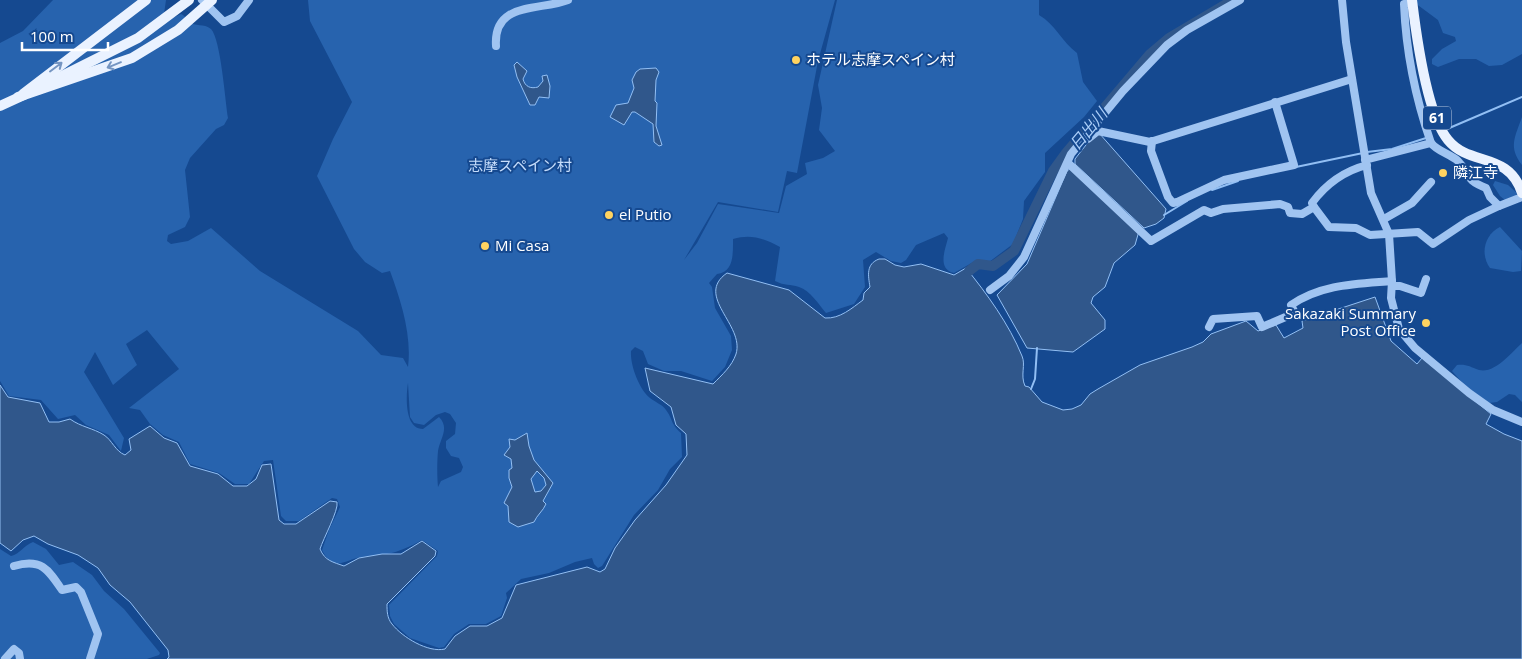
<svg xmlns="http://www.w3.org/2000/svg" width="1522" height="659" font-family="'Open Sans','Noto Sans JP',sans-serif">
  <rect width="100%" height="100%" fill="#154990"/>
  <g fill="#2763ae" fill-rule="evenodd">
    <path d="M 53,0 L 166,0 L 164,14 L 168,20 L 181,14 C 186,16 185,19 189,22 C 195,27 204,23 211,29 C 221,40 225,100 228,118 L 224,125 L 216,129 L 190,158 L 185,170 L 190,217 L 185,227 L 168,235 L 167,241 L 171,244 L 188,241 L 211,228 L 260,271 L 358,331 L 381,355 L 403,358 L 408,367 C 412,335 401,301 390,271 L 382,273 L 365,262 L 354,249 L 317,176 L 333,139 L 352,102 L 310,21 L 308,0 L 835,0 L 818,61 L 797,173 L 787,171 L 778,212 L 718,202 L 684,260 L 697,243 L 718,204 L 779,213 L 786,186 L 807,174 L 805,163 L 823,158 L 835,151 L 819,130 L 822,108 L 818,85 L 837,0 L 1039,0 L 1039,15 C 1055,24 1062,42 1077,53 L 1083,82 L 1097,101 L 1084,117 L 1045,153 L 1045,172 L 1024,201 L 1023,219 L 1013,244 L 989,262 L 975,261 L 954,273 C 937,269 945,250 948,238 L 944,233 L 916,245 L 906,260 L 901,263 L 891,261 L 876,252 L 863,260 L 865,287 L 854,304 L 826,313 C 819,305 810,290 799,287 C 790,284 785,286 775,281 L 780,247 C 763,238 751,234 733,239 C 733,254 734,272 717,274 L 709,283 L 712,287 L 715,308 L 731,336 L 732,350 L 725,367 L 712,381 L 681,371 L 664,371 L 648,364 L 643,351 L 635,347 L 631,351 C 630,365 639,389 650,398 C 655,402 663,405 666,410 C 673,419 670,423 681,433 L 682,457 L 670,469 L 658,490 L 634,515 L 602,566 L 598,568 L 594,564 L 592,558 L 575,562 L 549,573 L 521,579 L 506,593 L 507,598 L 501,616 L 486,624 L 469,624 L 454,634 L 444,647 L 439,648 L 410,638 L 394,624 L 390,616 L 389,605 L 437,556 L 438,551 L 422,540 C 399,553 387,555 362,557 C 345,559 334,574 322,550 L 329,530 L 340,507 L 337,499 L 332,498 L 299,521 L 286,521 L 281,516 L 273,460 L 264,461 L 249,484 L 235,484 L 219,473 L 190,464 L 179,442 L 163,435 L 150,424 L 140,410 L 129,408 L 179,369 L 147,330 L 126,344 L 137,365 L 113,385 L 95,352 L 84,372 L 124,438 L 121,451 L 109,435 L 86,425 L 75,415 L 58,419 L 41,400 L 9,396 L 0,381 L 0,43 L 23,31 ZM 408,383 L 410,417 L 414,423 L 424,425 L 436,415 L 445,412 L 450,414 L 456,423 L 455,434 L 446,441 L 446,448 L 451,456 L 459,458 L 463,467 L 461,472 L 441,481 L 438,487 C 437,477 437,461 438,451 C 440,439 450,428 439,417 L 423,429 C 404,429 406,395 408,383 Z"/>
    <polygon points="1411,0 1522,0 1522,54 1502,65 1489,66 1476,59 1459,59 1438,67 1432,64 1432,59 1442,49 1456,41 1455,37 1443,33 1438,20"/>
    <path d="M 1522,117 L 1522,165 C 1508,147 1515,137 1522,117 Z"/>
    <polygon points="1495,181 1508,185 1517,193 1515,197 1506,201 1500,196 1493,185"/>
    <path d="M 1500,227 L 1522,251 L 1521,271 L 1513,272 L 1490,268 C 1480,254 1484,235 1500,227 Z"/>
    <path d="M 1522,343 L 1522,402 L 1515,395 L 1509,394 L 1497,402 L 1489,403 L 1466,387 L 1452,371 L 1457,365 C 1467,364 1470,367 1479,370 C 1495,374 1512,352 1522,343 Z"/>
    <path d="M 33,542 L 46,549 L 59,565 L 73,562 L 92,575 L 104,591 L 124,609 L 160,653 L 159,655 L 147,659 L 0,659 L 0,549 L 11,556 C 20,554 24,545 33,542 Z"/>
  </g>
  <g fill="#30578b" stroke="#92bff4" fill-rule="evenodd">
    <path d="M 517,62 L 527,71 L 523,79 C 525,87 531,89 538,87 L 543,81 L 542,76 L 547,75 L 550,86 L 549,98 L 539,97 L 535,105 L 530,105 L 517,77 L 514,65 Z"/>
    <polygon points="656,68 659,72 656,80 655,101 657,103 656,126 662,145 659,146 654,142 653,124 635,112 632,112 624,125 610,117 616,105 628,103 634,88 632,80 636,72 640,69"/>
    <polygon points="1099,133 1166,209 1164,218 1156,224 1144,228 1075,164 1075,159 1093,136"/>
    <polygon points="1071,168 1139,231 1135,245 1114,263 1105,287 1093,297 1091,303 1105,320 1105,329 1073,352 1027,348 997,295 1027,264 1067,171"/>
    <path d="M 879,259 L 885,259 L 895,265 L 904,267 L 921,264 L 954,275 L 966,268 C 987,294 1009,324 1022,356 C 1026,365 1020,375 1025,386 L 1029,387 L 1042,402 L 1063,410 L 1072,409 L 1081,405 L 1090,394 L 1098,389 L 1140,365 L 1192,347 L 1203,342 L 1211,334 L 1246,321 L 1258,331 L 1276,325 L 1284,338 L 1303,328 L 1302,321 L 1375,297 L 1391,341 L 1417,364 L 1422,358 L 1491,414 L 1486,424 L 1504,434 L 1522,441 L 1522,659 L 167,659 L 169,657 L 168,650 L 130,602 L 110,585 L 98,568 L 78,555 L 48,544 L 34,536 L 23,540 L 11,551 L 0,543 L 0,385 L 8,397 L 40,403 L 49,422 L 59,422 L 70,419 C 81,427 93,428 104,435 C 112,440 115,451 125,455 L 131,450 L 129,439 L 150,426 L 164,438 L 177,443 L 190,466 L 218,474 L 233,486 L 247,486 L 256,479 L 262,465 L 271,464 L 279,520 L 284,524 L 296,524 L 330,501 L 337,502 C 339,510 323,539 320,549 C 325,561 333,562 344,566 L 359,558 L 382,554 L 401,554 L 422,541 L 436,551 L 435,556 L 387,604 C 387,611 387,618 392,624 C 402,637 428,653 445,649 L 455,636 L 470,626 L 487,626 L 502,618 L 516,585 L 587,567 L 600,572 L 605,569 L 615,548 L 635,520 L 666,485 L 687,455 L 686,434 L 676,425 L 671,407 L 650,391 L 645,368 L 713,384 C 722,375 732,366 736,354 C 745,325 694,296 727,273 L 789,290 L 825,318 C 840,319 852,308 863,300 L 864,293 L 870,287 C 868,275 866,264 879,259 Z"/>
    <path d="M 527,433 L 529,446 L 534,460 L 553,483 L 543,501 L 546,504 C 543,511 537,515 534,522 L 518,527 L 509,522 L 508,506 L 504,503 L 512,487 L 509,478 L 509,470 L 512,468 L 511,459 L 504,455 L 510,447 L 509,439 L 515,440 ZM 537,471 L 544,478 L 546,485 L 541,491 L 535,492 L 531,479 Z"/>
  </g>
  <g fill="none" stroke-linecap="round" stroke-linejoin="round">
    <g stroke="#92bff4" stroke-width="2">
      <polyline points="1447,129 1522,97"/>
      <polyline points="1367,152 1392,149 1426,138"/>
      <polyline points="1296,167 1363,153"/>
      <polyline points="1212,190 1238,181"/>
      <polyline points="1164,215 1187,201"/>
      <polyline points="1031,389 1035,379 1037,348"/>
    </g>
    <polyline stroke="#30578b" stroke-width="10" points="969,271 978,264 993,266 1014,251 1053,171 1066,153 1150,54 1169,38 1233,0"/>
    <g stroke="#a0c4f1" stroke-width="8">
      <polyline points="202,0 224,22 237,16 249,0"/>
      <polyline points="1342,0 1346,42 1371,193 1389,234 1392,281 1391,298 1399,329 1415,348 1469,393 1493,410 1522,422"/>
      <path d="M 1412,3 L 1404,4 C 1406,52 1415,97 1431,143"/>
      <path d="M 496,46 C 493,1 540,11 568,0"/>
      <polyline points="1088,139 1098,131 1150,142 1352,79"/>
      <polyline points="1152,141 1151,151 1168,197 1173,203 1177,202 1224,180 1294,165 1275,102"/>
      <path d="M 1365,160 L 1431,143 C 1437,151 1450,154 1458,161 C 1472,175 1463,179 1486,188 L 1490,197 L 1499,206 L 1522,197"/>
      <path d="M 1068,163 L 1151,241 L 1204,210 L 1211,213 L 1223,209 L 1280,204 L 1288,207 L 1290,213 L 1302,214 L 1314,207 L 1312,203 C 1326,184 1344,171 1367,165"/>
      <polyline points="1314,207 1329,227 1356,228 1370,235 1418,232 1433,244 1469,220 1499,206"/>
      <polyline points="1384,219 1412,203 1431,182"/>
      <polyline points="1392,286 1400,286 1421,293 1426,279"/>
      <polyline points="990,290 1009,276 1024,257 1071,154 1123,91 1167,45 1187,30 1240,0"/>
      <path d="M 1209,327 L 1213,319 L 1257,316 L 1262,327 L 1295,313 L 1291,305 C 1322,284 1356,284 1392,281"/>
      <path d="M 14,566 C 41,558 48,569 62,590 L 76,587 L 81,592 L 98,634 L 90,659"/>
      <polyline points="5,659 14,649 19,653 20,659"/>
    </g>
    <g stroke="#eaf2ff" stroke-width="10">
      <path d="M 1412,0 C 1416,33 1427,115 1448,140 C 1470,167 1508,151 1522,193"/>
      <polyline points="48,83 138,38 189,0"/>
      <polyline points="23,94 146,0"/>
      <polyline points="18,97 132,58 178,30 212,0"/>
      <polyline points="0,106 24,95"/>
    </g>
  </g>
  <defs><path id="oneway-shaft" d="M-6 0H5M1.5-3L5.5 0L1.5 3" fill="none" stroke-width="1.6" stroke-linecap="round" stroke-linejoin="round" transform="scale(1.25)"/></defs>
  <g stroke="#7595c2">
    <use href="#oneway-shaft" transform="translate(114 65) rotate(158)"/>
    <use href="#oneway-shaft" transform="translate(56 67) rotate(-37)"/>
  </g>
  <g fill="#ffd360" stroke="#154990" stroke-width="2">
    <circle cx="796" cy="60" r="5"/>
    <circle cx="1443" cy="173" r="5"/>
    <circle cx="609" cy="215" r="5"/>
    <circle cx="485" cy="246" r="5"/>
    <circle cx="1426" cy="323" r="5"/>
  </g>
  <g text-anchor="middle" stroke-width="4" stroke-linejoin="round" paint-order="stroke">
    <rect fill="#154990" stroke="#b9c8de" stroke-width="1" x="1423" y="106.5" width="28" height="23" rx="4"/>
    <g font-size="14" font-weight="bold" fill="#fff">
      <text x="1437" y="123">61</text>
    </g>
    <g font-size="15" fill="#fff" stroke="#154990" text-anchor="start">
      <text x="806" y="65">ホテル志摩スペイン村</text>
      <text x="1453" y="178">隣江寺</text>
      <text x="619" y="220">el Putio</text>
      <text x="495" y="251">Mi Casa</text>
      <text x="1416" y="319" text-anchor="end">Sakazaki Summary<tspan x="1416" dy="17">Post Office</tspan></text>
    </g>
    <g font-size="15" fill="#c7defc" stroke="#154990">
      <text x="520" y="171">志摩スペイン村</text>
    </g>
    <g font-size="16" font-style="italic" fill="#accef8" stroke="#154990">
      <text transform="translate(1088 129) rotate(-50)" y="6">日出川</text>
    </g>
  </g>
  <path d="M22 42v8h86v-8" fill="none" stroke="#ffffff" stroke-width="2.5"/>
  <text x="30" y="42" font-size="15" fill="#ffffff" stroke="#154990" stroke-width="4" paint-order="stroke">100 m</text>
</svg>
